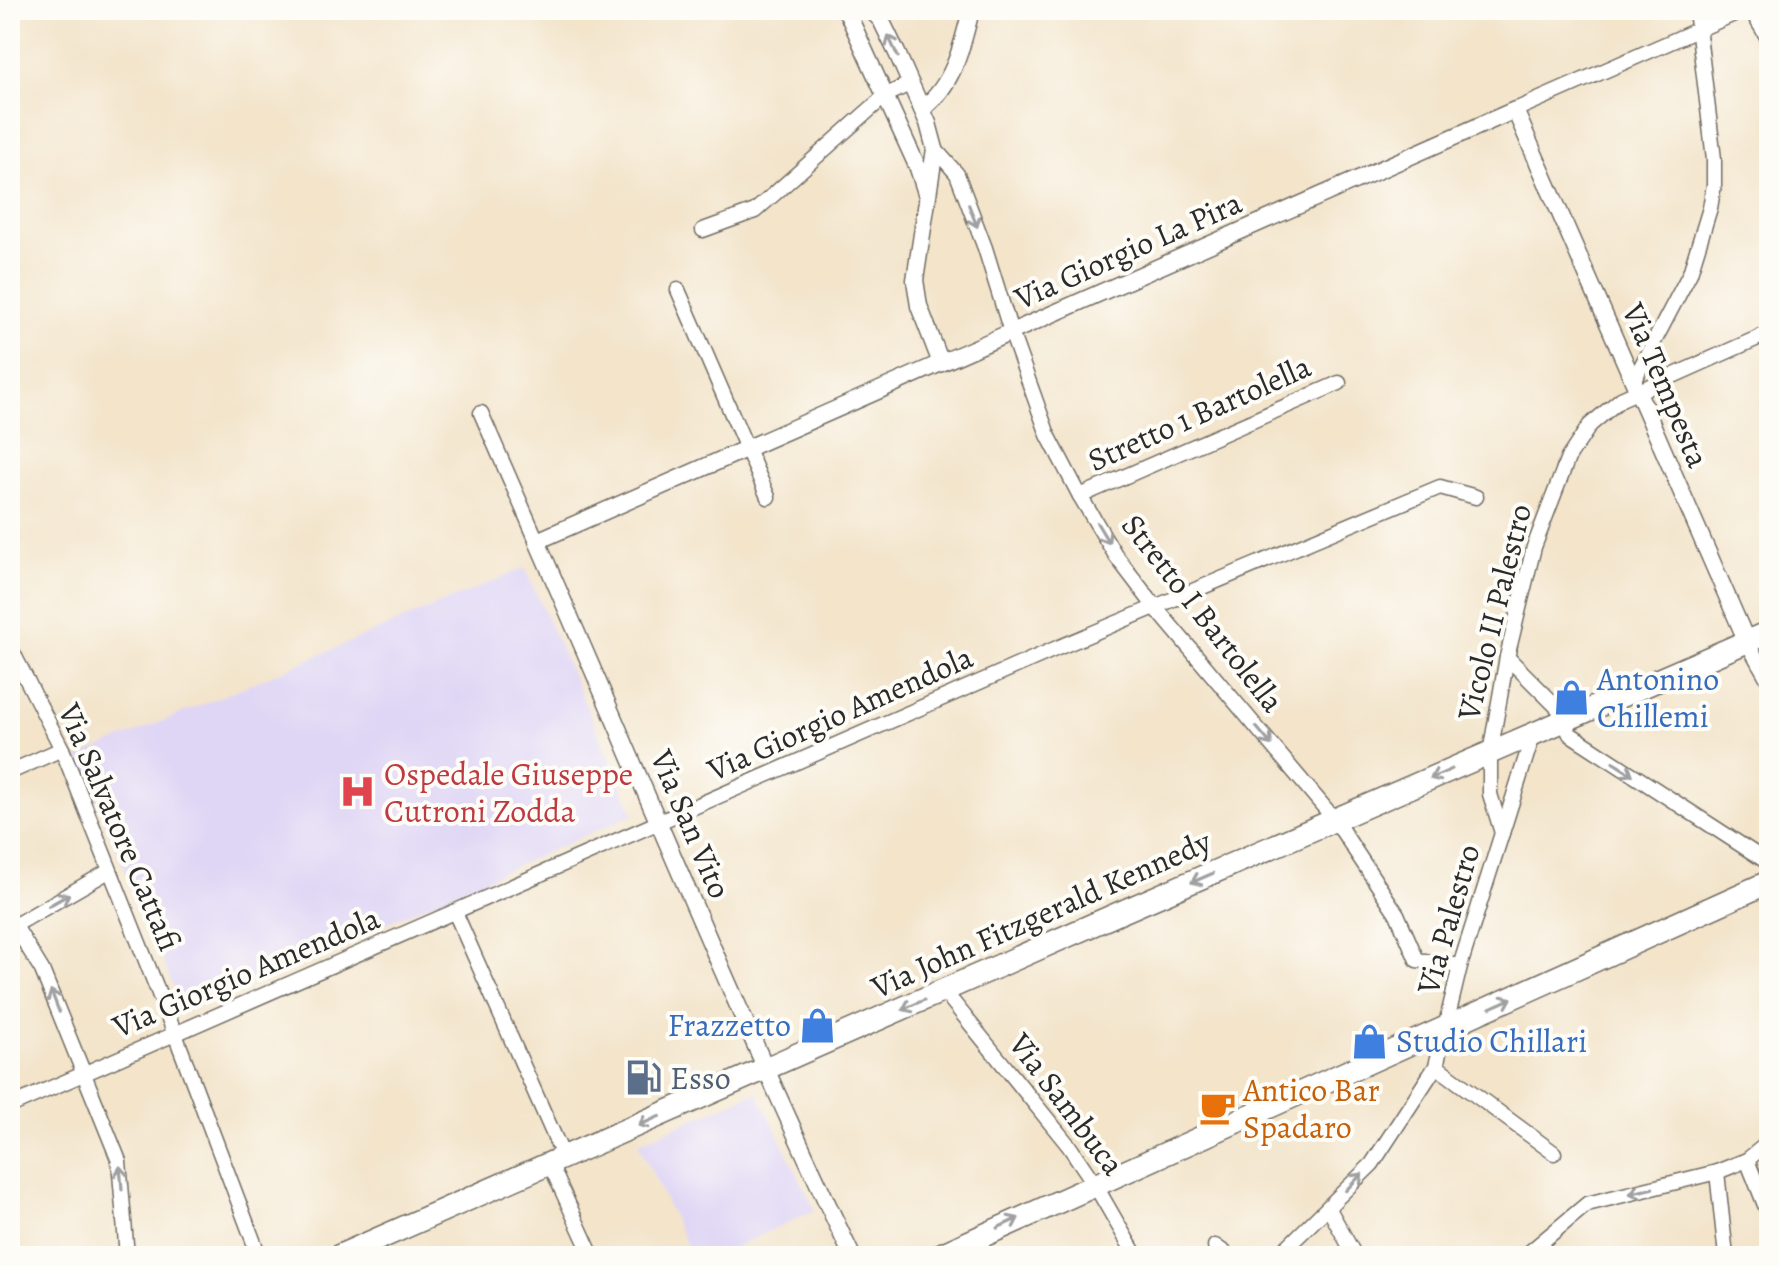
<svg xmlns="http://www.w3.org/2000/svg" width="1779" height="1266" font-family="Alegreya,serif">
  <rect width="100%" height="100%" fill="#fdfcf7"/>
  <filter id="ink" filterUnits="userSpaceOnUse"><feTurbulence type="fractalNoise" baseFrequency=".0125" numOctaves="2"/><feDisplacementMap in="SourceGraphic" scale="16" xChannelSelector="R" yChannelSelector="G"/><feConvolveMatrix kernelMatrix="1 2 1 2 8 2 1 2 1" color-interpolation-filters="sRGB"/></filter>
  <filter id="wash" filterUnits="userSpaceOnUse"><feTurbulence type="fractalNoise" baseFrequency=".006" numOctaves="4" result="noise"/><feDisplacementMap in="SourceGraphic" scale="32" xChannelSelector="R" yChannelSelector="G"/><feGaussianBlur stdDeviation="1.8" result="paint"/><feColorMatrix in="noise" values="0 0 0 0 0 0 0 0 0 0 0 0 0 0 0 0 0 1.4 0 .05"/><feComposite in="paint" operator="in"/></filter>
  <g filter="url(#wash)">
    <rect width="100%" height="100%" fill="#f3e4ca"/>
    <g fill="#dfd5f5">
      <polygon points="525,568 634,814 184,1012 78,757"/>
      <polygon points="757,1092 815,1210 716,1256 692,1256 638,1143"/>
    </g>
  </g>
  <g filter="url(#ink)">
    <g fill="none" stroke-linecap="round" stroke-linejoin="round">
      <defs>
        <g id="minor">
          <polyline points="1751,10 1769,40"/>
          <polyline points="1515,110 1743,10"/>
          <polyline points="935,149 957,174 985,248 1011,332 1048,435 1080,496 1116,556 1155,607 1335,820 1397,914 1417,960 1460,966"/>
          <polyline points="703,230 755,211 885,96 909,84"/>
          <polyline points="678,290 768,497"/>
          <polyline points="1634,380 1690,273 1710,208 1714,185 1714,159 1696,10"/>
          <polyline points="481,413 537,541"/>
          <polyline points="1080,496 1339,383"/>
          <polyline points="1747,642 1769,681"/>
          <polyline points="10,647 62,749 175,1034 259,1256"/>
          <polyline points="1507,657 1558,708 1570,734 1769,863"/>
          <polyline points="10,772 62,749"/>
          <polyline points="1502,833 1490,794 1490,753 1507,657 1534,547 1568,458 1590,425 1621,399 1769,333"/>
          <polyline points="455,912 564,1158"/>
          <polyline points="15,926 42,970 119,1161 127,1256"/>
          <polyline points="10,928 109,871"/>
          <polyline points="944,991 1069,1146 1094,1183 1136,1256"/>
          <polyline points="1436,1066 1554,1153"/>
          <polyline points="10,1106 1055,649 1440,487 1476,497"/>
          <polyline points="1747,1160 1769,1215"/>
          <polyline points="550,1164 592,1256"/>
          <polyline points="1717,1172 1726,1256"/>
          <polyline points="1329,1209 1355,1256"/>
          <polyline points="1215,1246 1229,1256"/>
          <polyline points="1278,1256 1372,1164 1436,1066 1460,966 1533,735"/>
          <polyline points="1525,1256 1587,1204 1717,1172 1747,1160 1769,1142"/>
        </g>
        <g id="tertiary">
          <polyline points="846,10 918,168 927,196"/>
          <polyline points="871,10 881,20 897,53 928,123 935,149 915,280 919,306 941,363"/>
          <path d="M 922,109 C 953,86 962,47 971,10"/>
          <path d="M 852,1256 C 740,1020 641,779 537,541 L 1515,110 L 1747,642"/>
        </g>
        <g id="primary">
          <polyline points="339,1256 1124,911 1769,632"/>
          <polyline points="938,1256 1769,882"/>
        </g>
      </defs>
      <use href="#minor" stroke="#716c63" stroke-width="17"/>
      <use href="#tertiary" stroke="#716c63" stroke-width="19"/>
      <use href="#primary" stroke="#716c63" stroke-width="25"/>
      <use href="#minor" stroke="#fff" stroke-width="14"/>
      <use href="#tertiary" stroke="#fff" stroke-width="16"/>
      <use href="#primary" stroke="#fff" stroke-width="22"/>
    </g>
    <defs><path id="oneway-shaft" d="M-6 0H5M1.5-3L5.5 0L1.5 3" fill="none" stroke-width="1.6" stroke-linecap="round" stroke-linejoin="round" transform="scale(2)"/></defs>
    <g stroke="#a0a0a0">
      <use href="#oneway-shaft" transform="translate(893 46) rotate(-115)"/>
      <use href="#oneway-shaft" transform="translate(973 216) rotate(69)"/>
      <use href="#oneway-shaft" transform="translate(1103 533) rotate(59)"/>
      <use href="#oneway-shaft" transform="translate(1264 736) rotate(50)"/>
      <use href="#oneway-shaft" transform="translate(1623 769) rotate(33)"/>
      <use href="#oneway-shaft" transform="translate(1441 774) rotate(156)"/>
      <use href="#oneway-shaft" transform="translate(1202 878) rotate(157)"/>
      <use href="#oneway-shaft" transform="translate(59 900) rotate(-30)"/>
      <use href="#oneway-shaft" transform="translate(55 1001) rotate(-111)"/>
      <use href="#oneway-shaft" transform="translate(1501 1003) rotate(-24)"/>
      <use href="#oneway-shaft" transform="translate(913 1005) rotate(156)"/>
      <use href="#oneway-shaft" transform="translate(649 1121) rotate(156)"/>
      <use href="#oneway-shaft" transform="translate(121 1178) rotate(-95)"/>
      <use href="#oneway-shaft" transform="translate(1354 1182) rotate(-46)"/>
      <use href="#oneway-shaft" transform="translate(1641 1191) rotate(166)"/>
      <use href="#oneway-shaft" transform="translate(1008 1223) rotate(-25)"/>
    </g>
  </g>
  <defs>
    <symbol id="shop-bare" viewBox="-9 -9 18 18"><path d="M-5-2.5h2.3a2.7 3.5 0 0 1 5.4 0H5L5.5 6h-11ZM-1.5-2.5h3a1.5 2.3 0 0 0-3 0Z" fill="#3f7fe0" stroke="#fdfcf7" stroke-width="2.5" paint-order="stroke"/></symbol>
    <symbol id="hospital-bare" viewBox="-9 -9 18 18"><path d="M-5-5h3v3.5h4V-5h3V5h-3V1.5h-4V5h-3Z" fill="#e0444e" stroke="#fdfcf7" stroke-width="2.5" paint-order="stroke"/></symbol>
    <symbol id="fuel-bare" viewBox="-9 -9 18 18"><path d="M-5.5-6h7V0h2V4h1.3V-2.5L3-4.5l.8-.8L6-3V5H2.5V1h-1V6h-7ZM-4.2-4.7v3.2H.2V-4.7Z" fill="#5c6f8a" stroke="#fdfcf7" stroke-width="2.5" paint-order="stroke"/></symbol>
    <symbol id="cafe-bare" viewBox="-9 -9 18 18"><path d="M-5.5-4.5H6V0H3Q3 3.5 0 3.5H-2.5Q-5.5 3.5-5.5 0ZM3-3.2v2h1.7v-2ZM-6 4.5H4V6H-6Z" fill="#e8710a" stroke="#fdfcf7" stroke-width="2.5" paint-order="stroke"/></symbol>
  </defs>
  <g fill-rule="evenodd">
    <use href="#shop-bare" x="1546" y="672" width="51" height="51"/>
    <use href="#hospital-bare" x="332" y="766" width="51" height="51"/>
    <use href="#shop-bare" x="792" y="1000" width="51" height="51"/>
    <use href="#shop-bare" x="1344" y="1016" width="51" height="51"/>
    <use href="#fuel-bare" x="618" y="1052" width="51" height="51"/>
    <use href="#cafe-bare" x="1192" y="1082" width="51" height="51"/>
  </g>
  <g text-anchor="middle" stroke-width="8" stroke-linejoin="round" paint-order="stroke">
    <g font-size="32" fill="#2b2b2b" stroke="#fdfcf7">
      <text transform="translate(1128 250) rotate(-24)" y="11">Via Giorgio La Pira</text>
      <text transform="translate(1666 385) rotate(67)" y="11">Via Tempesta</text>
      <text transform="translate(1199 413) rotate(-24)" y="11">Stretto 1 Bartolella</text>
      <text transform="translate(1494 612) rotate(-76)" y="11">Vicolo II Palestro</text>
      <text transform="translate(1203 613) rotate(52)" y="11">Stretto I Bartolella</text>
      <text transform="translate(840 713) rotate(-24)" y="11">Via Giorgio Amendola</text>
      <text transform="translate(691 824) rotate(67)" y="11">Via San Vito</text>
      <text transform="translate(120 827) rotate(67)" y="11">Via Salvatore Cattafi</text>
      <text transform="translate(1041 914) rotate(-24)" y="11">Via John Fitzgerald Kennedy</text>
      <text transform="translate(1448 919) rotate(-74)" y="11">Via Palestro</text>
      <text transform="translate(246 972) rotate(-23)" y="11">Via Giorgio Amendola</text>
      <text transform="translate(1067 1104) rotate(53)" y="11">Via Sambuca</text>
    </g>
    <g font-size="32" fill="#366cbe" stroke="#fdfcf7" text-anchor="start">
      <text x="1597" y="690">Antonino<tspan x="1597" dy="37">Chillemi</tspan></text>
      <text x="791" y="1036" text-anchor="end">Frazzetto</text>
      <text x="1396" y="1052">Studio Chillari</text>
    </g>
    <g font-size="32" fill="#be3a42" stroke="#fdfcf7" text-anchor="start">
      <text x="384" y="785">Ospedale Giuseppe<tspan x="384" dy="37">Cutroni Zodda</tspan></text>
    </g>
    <g font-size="32" fill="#4e5e75" stroke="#fdfcf7" text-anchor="start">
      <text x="670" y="1089">Esso</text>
    </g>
    <g font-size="32" fill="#c56008" stroke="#fdfcf7" text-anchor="start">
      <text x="1243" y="1101">Antico Bar<tspan x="1243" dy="37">Spadaro</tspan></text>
    </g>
  </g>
  <rect width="1779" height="1266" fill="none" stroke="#fdfcf7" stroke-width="40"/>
</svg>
